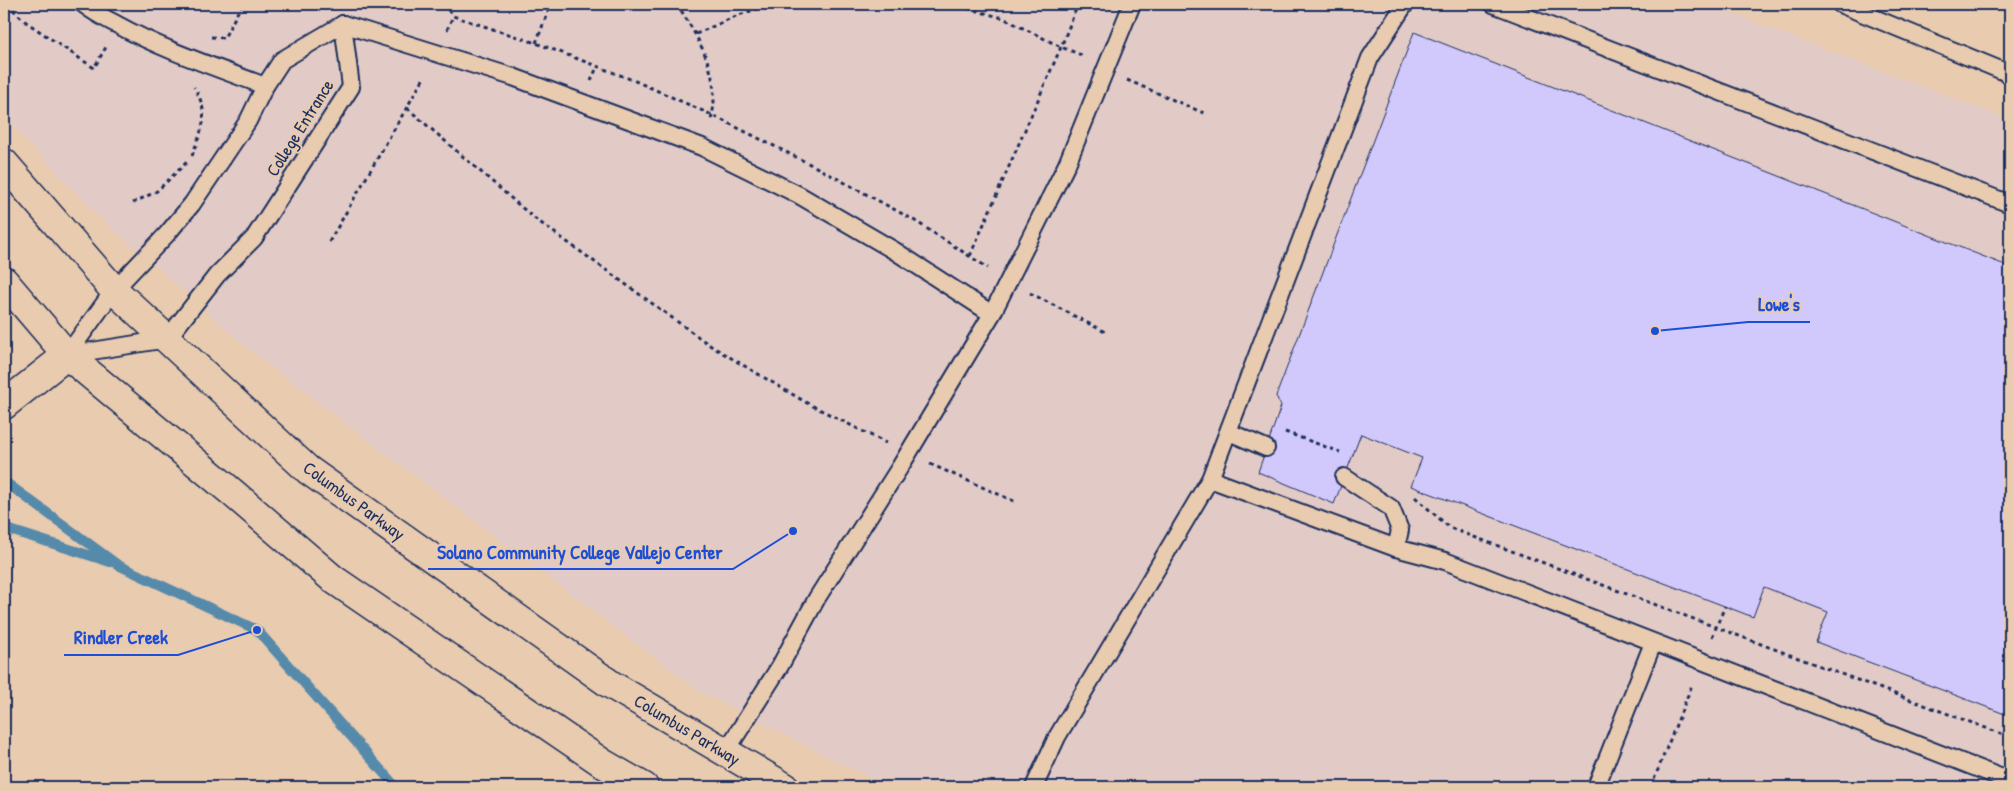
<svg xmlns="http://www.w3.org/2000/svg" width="2014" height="791" font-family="'Patrick Hand',sans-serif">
  <rect width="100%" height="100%" fill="#e9cbaf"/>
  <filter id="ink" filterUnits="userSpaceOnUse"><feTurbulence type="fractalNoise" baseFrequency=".02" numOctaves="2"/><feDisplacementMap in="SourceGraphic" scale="10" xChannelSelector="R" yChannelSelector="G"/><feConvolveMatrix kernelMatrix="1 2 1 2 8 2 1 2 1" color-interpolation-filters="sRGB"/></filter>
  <g filter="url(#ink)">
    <polygon fill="#e2cac6" points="4,4 1707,4 2010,120 2010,787 888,787 700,692 252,352 95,213 4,117"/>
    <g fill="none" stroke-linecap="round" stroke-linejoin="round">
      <g stroke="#568aab" stroke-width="10">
        <polyline points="8,484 118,565 257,630 396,787"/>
        <polyline points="4,528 110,562"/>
      </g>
    </g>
    <polygon fill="#d1c8fb" stroke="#1b2f5e" points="1414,32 2010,267 2010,716 1816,642 1828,612 1764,587 1753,617 1411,486 1422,458 1361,434 1334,504 1258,472 1281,406 1276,396"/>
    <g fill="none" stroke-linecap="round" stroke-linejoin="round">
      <defs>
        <g id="service">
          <path d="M 83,4 C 93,12 104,18 116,24 C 163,50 215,67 265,86"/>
          <polyline points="1493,4 2010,204"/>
          <polyline points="1840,4 2010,74"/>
          <polyline points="343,24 513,77 702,147 799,195 895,251 992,314 900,467 817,598 780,666 725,753"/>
          <polyline points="992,314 1067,164 1132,4"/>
          <polyline points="67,355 167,339 217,275 254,238 351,87 343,24"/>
          <polyline points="67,355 114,290 167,234 192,204 248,121 265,86 282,60 343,24"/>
          <polyline points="1229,432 1266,448"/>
          <polyline points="1344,477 1391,508 1400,530 1396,548"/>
          <polyline points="1210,479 1396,548 1445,561 2010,781"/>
          <polyline points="1034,787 1057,737 1210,479 1370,58 1405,4"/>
          <polyline points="1596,787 1653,643"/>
        </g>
        <polyline id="minor" points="4,405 67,355"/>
        <g id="primary">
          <polyline points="4,163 114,290 308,470 610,684 785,787"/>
          <polyline points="4,281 67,355 234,494 333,579 604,764 644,787"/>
        </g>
      </defs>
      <use href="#service" stroke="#1b2f5e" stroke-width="20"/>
      <use href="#minor" stroke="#1b2f5e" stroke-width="31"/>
      <use href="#primary" stroke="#1b2f5e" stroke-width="31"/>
      <g stroke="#1b2f5e" stroke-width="3" stroke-dasharray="4 4" stroke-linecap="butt">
        <polyline points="7,4 26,22 94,68 106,47"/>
        <polyline points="443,4 453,16 536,43 633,80 712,115 814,166 912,219 988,268"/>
        <path d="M 677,4 C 699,39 724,79 710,123"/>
        <polyline points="952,4 1003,18 1061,47 1084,56"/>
        <polyline points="447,30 453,16"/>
        <polyline points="696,34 736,16 772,4"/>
        <polyline points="211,37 224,38 242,4"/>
        <polyline points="536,43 551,4"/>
        <polyline points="1127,80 1206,114"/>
        <polyline points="591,81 597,67"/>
        <polyline points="407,108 534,218 711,346 807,403 886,443"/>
        <path d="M 192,156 C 202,127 211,116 194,87"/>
        <polyline points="133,203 157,191 188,161"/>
        <polyline points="329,242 425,76"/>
        <polyline points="970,256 1061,47 1078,4"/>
        <polyline points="1030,293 1107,333"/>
        <polyline points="1285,432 1340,452"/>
        <polyline points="930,464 1016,502"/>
        <polyline points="1415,497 1450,528 2010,737"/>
        <polyline points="1712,637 1725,606"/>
        <polyline points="1651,787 1692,685"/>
      </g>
      <use href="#service" stroke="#e9cbaf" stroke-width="16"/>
      <use href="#minor" stroke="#e9cbaf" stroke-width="28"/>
      <use href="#primary" stroke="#e9cbaf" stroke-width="28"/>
    </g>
  </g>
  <g text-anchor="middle" stroke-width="4" stroke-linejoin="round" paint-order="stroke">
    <g font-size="18" fill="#1b2f5e" stroke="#e9cbaf">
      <text transform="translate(300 128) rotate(-58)" y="6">College Entrance</text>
      <text transform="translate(354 501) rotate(36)" y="6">Columbus Parkway</text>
      <text transform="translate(687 730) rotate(31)" y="6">Columbus Parkway</text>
    </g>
  </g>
  <path fill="none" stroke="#1d4ed8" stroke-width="2" d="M1655 331L1748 322H1810M793 531L733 569H428M257 630L178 655H64"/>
  <g fill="#1d4ed8" stroke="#e9cbaf" stroke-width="2">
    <circle cx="1655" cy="331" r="5"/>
    <circle cx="793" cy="531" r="5"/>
    <circle cx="257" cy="630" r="5"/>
  </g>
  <g font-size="19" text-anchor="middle" font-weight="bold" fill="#1d4ed8" stroke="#e9cbaf" stroke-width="4" stroke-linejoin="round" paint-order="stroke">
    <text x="1779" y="311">Lowe's</text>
    <text x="580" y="559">Solano Community College Vallejo Center</text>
    <text x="121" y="644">Rindler Creek</text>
  </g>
  <rect width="2014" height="791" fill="none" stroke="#e9cbaf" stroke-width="20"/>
  <rect x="10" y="10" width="1994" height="771" fill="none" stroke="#1b2f5e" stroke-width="2" filter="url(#ink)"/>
</svg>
